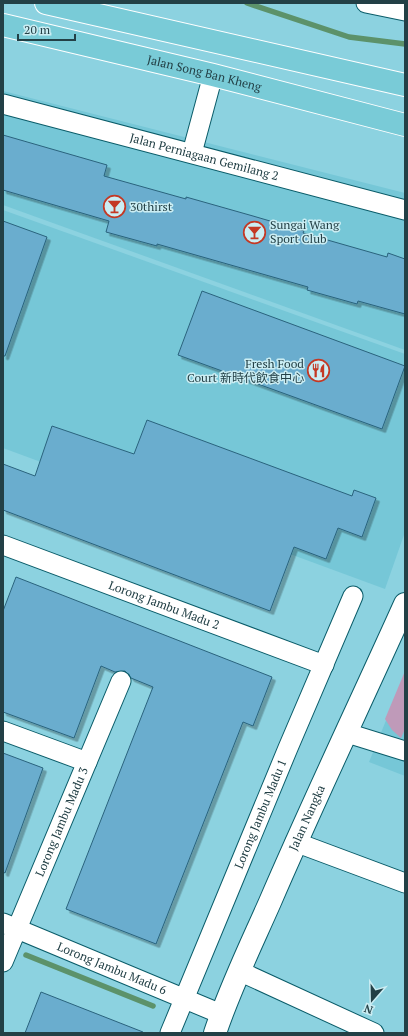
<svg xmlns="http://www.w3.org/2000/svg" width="408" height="1036" font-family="'PT Serif','Noto Sans SC',serif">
  <defs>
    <filter id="shadow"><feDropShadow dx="3.5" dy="3.5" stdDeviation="0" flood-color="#0004"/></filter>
  </defs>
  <rect width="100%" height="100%" fill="#8cd2e0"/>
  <g fill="#76c7d7">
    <polygon points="3,91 405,193 405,350 3,205"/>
    <polygon points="3,210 405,354 405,532 385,589 3,448"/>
    <polygon points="405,674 405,776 369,762"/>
  </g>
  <polygon fill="#bf9ab9" points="405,671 405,729 401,738 392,730 385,719"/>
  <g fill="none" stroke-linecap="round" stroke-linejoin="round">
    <g stroke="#5c926a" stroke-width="5.5">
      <polyline points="247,3 349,37 405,44"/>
      <polyline points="26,955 153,1006"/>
    </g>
  </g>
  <g fill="#6aadce" stroke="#2a637d" filter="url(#shadow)">
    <polygon points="3,135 107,165 104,176 186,199 186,197 253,216 304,231 303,233 387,257 388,253 405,259 405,314 358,301 357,304 307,290 308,287 157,244 157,246 106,232 109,221 3,190"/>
    <polygon points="3,221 47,237 5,356 3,356"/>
    <polygon points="202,291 405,366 382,429 178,355"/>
    <polygon points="147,420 352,496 354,490 376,498 362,537 338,528 326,559 294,547 270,611 3,510 3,464 35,476 52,426 134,454"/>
    <polygon points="16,577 272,677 253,726 243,722 156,944 66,909 153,687 131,678 125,671 115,672 101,666 74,738 3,712 3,611"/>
    <polygon points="3,753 43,768 5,873 3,872"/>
    <polygon points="41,992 143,1032 143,1033 25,1033"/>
  </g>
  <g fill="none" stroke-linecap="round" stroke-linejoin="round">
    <defs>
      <g id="minor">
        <polyline points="366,3 405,11"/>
        <path id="s1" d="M 3,104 L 405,210"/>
        <polyline points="192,153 213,75"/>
        <path id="s2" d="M 3,545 L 324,665"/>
        <polyline points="3,731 87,762"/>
        <polyline points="347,733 405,751"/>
        <polyline points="295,842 405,883"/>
        <path id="s3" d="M 3,923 L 221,1014"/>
        <path id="s4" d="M 3,962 L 121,681"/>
        <polyline points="239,971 374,1033"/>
        <path id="s5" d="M 170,1033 L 288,748 L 353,596"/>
      </g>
      <g id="tertiary">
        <path id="s6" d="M 215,1033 C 230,988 251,945 270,902 C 313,802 360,704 405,604"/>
      </g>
      <g id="primary">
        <polyline points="46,3 405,85"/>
        <path id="s7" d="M 3,25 L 213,75 L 405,125"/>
      </g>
    </defs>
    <use href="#minor" stroke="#0a5c69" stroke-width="21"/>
    <use href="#tertiary" stroke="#0a5c69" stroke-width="24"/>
    <use href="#primary" stroke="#fff" stroke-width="24"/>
    <use href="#minor" stroke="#fff" stroke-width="19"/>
    <use href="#tertiary" stroke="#fff" stroke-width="22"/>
    <use href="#primary" stroke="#79cbd7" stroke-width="22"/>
  </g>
  <defs>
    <symbol id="bar-ring" viewBox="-11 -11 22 22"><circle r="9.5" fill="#cbedf3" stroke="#c43824" stroke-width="1.5"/><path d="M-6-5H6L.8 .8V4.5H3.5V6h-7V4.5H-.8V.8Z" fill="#c43824"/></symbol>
    <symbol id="restaurant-ring" viewBox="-11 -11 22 22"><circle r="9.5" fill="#cbedf3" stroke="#c43824" stroke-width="1.5"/><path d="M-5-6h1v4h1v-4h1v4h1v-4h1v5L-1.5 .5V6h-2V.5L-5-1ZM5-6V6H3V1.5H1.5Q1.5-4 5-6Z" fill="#c43824"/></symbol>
  </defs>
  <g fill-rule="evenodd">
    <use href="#bar-ring" x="102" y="194" width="25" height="25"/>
    <use href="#bar-ring" x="242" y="220" width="25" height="25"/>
    <use href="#restaurant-ring" x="306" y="358" width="25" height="25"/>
  </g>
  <g text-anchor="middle" stroke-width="3" stroke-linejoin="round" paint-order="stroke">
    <g font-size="12" fill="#234046" stroke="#cbedf3">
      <text dy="4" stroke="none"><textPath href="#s7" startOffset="207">Jalan Song Ban Kheng</textPath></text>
      <text dy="4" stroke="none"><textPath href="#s1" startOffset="208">Jalan Perniagaan Gemilang 2</textPath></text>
      <text dy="4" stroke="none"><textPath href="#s2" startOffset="172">Lorong Jambu Madu 2</textPath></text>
      <text dy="4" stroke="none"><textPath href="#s5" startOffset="237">Lorong Jambu Madu 1</textPath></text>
      <text dy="4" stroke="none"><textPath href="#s6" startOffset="234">Jalan Nangka</textPath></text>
      <text dy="4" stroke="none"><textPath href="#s4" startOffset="152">Lorong Jambu Madu 3</textPath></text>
      <text dy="4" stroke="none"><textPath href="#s3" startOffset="118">Lorong Jambu Madu 6</textPath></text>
    </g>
    <g font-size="12" fill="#234046" stroke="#cbedf3" text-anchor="start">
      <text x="130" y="211">30thirst</text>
      <text x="270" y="229">Sungai Wang<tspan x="270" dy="14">Sport Club</tspan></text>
      <text x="304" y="368" text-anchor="end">Fresh Food<tspan x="304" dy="14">Court 新時代飲食中心</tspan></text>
    </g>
  </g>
  <rect width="408" height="1036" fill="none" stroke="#234046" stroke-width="8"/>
  <g transform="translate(372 1000) rotate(200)" stroke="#cbedf3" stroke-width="3" paint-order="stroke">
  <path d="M0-3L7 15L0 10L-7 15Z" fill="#234046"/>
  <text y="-6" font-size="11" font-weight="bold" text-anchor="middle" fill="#234046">N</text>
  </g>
  <path d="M18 34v6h57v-6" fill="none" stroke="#234046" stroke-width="2"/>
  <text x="24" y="34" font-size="12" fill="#234046" stroke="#cbedf3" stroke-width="3" paint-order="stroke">20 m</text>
</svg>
